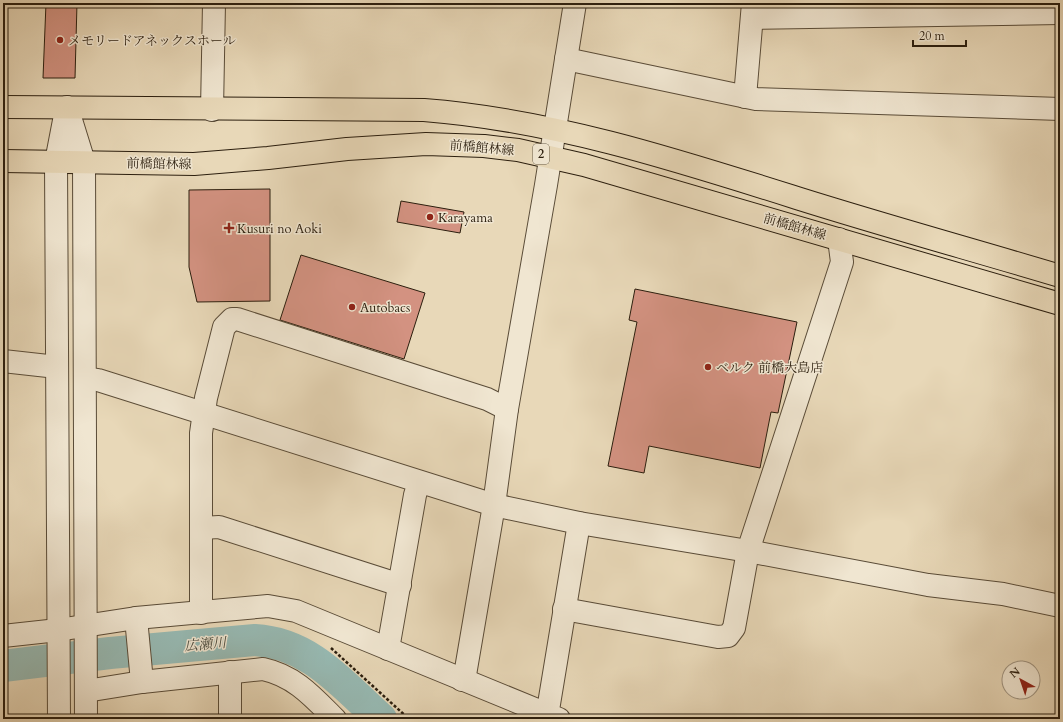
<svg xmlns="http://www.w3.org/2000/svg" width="1063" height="722" font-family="Cardo,'Noto Serif JP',serif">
  <rect width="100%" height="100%" fill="#e8d8b8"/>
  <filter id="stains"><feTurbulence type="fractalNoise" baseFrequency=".005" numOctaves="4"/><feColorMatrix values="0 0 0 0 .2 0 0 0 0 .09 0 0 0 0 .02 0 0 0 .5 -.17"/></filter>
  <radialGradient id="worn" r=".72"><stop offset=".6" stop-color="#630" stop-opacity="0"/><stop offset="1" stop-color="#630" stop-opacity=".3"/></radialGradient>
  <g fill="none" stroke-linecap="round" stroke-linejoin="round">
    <path stroke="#97b9b2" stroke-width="32" d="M 3,666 L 110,653 L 255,640 C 310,643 343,685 381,719"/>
  </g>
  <g fill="#d39281" stroke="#2b1e0e">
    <polygon points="46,3 77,3 75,78 43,78"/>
    <polygon points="270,189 270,301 197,302 189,267 189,190"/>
    <polygon points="401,201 464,212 460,233 397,222"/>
    <polygon points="301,255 425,293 404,359 280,320"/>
    <polygon points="635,289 797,322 778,413 771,412 760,468 649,446 644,473 608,466 637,322 629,320"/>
  </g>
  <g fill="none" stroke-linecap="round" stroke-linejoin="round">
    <defs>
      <g id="minor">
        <polyline points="752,18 1060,13"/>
        <polyline points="566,59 756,99 1060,109"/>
        <polyline points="745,97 753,3"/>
        <polyline points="67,107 84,162 86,719"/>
        <polyline points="212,110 214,3"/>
        <polyline points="3,361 57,367"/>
        <polyline points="85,378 98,380 494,505 579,523 748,551 928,585 1003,594 1060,606"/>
        <polyline points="201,528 219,527 400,585"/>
        <polyline points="564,609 718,637 728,636 734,628 748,551 842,262 839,239"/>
        <polyline points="201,613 201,433 206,398 224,327 232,319 237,319 487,399 507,409"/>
        <polyline points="136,618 142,682"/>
        <polyline points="3,636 58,630 136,618 268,606 296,611 559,719"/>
        <polyline points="388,649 415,495 419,482"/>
        <polyline points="230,672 230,719"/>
        <polyline points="462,680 465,675 494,505 507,409 546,185 575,3"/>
        <path d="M 86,691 L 142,682 L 263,669 C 295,676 313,697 335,719"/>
        <polyline points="546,714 549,704 579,523"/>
        <polyline points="59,719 56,162 66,110"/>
      </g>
      <g id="major">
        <path d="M 3,107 L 424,110 C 553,120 677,160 800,199 C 886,226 973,250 1060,276"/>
        <polyline points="3,161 194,164 268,158 347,149 426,144 484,146 518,150 584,165 1060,304"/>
      </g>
    </defs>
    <use href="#minor" stroke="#5a4c38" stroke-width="24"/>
    <use href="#major" stroke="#2b1e0e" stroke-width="24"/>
    <polyline stroke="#2b1e0e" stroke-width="2.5" stroke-dasharray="3 2" stroke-linecap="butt" points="331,648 409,719"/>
    <use href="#minor" stroke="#f0e6d1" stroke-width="22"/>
    <use href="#major" stroke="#e8d8b8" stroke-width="22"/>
  </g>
  <g fill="#8f2418" stroke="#f0e6d1" stroke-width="1.5">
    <circle cx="60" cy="40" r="4"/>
    <circle cx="430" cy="217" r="4"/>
    <path d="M227 222h4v4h4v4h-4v4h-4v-4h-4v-4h4z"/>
    <circle cx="352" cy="307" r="4"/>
    <circle cx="708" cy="367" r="4"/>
  </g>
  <g text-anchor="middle" stroke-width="3" stroke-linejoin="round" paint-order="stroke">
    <rect fill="#f0e6d1" stroke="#665a48" stroke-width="1" x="533" y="144" width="16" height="20" rx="3"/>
    <g font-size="12" font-weight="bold" fill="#2b1e0e">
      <text x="541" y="158">2</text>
    </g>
    <g font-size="13" fill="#2b1e0e" stroke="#f0e6d1" text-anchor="start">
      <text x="68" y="45">メモリードアネックスホール</text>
      <text x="438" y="222">Karayama</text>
      <text x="237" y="233">Kusuri no Aoki</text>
      <text x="360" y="312">Autobacs</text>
      <text x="716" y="372">ベルク 前橋大島店</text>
    </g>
    <g font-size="13" fill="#2b1e0e" stroke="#f0e6d1">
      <text transform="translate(482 147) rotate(5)" y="5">前橋館林線</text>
      <text transform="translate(159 163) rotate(1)" y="5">前橋館林線</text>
      <text transform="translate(795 226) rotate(16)" y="5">前橋館林線</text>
    </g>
    <g font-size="14" font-style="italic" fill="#4b4c3f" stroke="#f0e6d1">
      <text transform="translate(205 644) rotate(-5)" y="5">広瀬川</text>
    </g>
  </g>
  <rect width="1063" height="722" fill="none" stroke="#e8d8b8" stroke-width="16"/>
  <rect x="4" y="4" width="1055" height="714" fill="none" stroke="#2b1e0e" stroke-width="2"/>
  <rect x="8" y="8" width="1047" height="706" fill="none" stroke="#2b1e0e"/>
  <g transform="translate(1021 680) rotate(320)"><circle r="19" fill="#f0e6d1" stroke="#a19683"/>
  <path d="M0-3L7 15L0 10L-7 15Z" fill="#8f2418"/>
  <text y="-6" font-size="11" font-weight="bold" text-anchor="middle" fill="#2b1e0e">N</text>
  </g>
  <path d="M913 40v6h53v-6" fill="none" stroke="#2b1e0e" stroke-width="2"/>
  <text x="919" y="40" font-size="12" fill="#2b1e0e" stroke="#f0e6d1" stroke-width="3" paint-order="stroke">20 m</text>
  <rect width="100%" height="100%" filter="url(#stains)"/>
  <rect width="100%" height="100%" fill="url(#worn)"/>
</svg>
